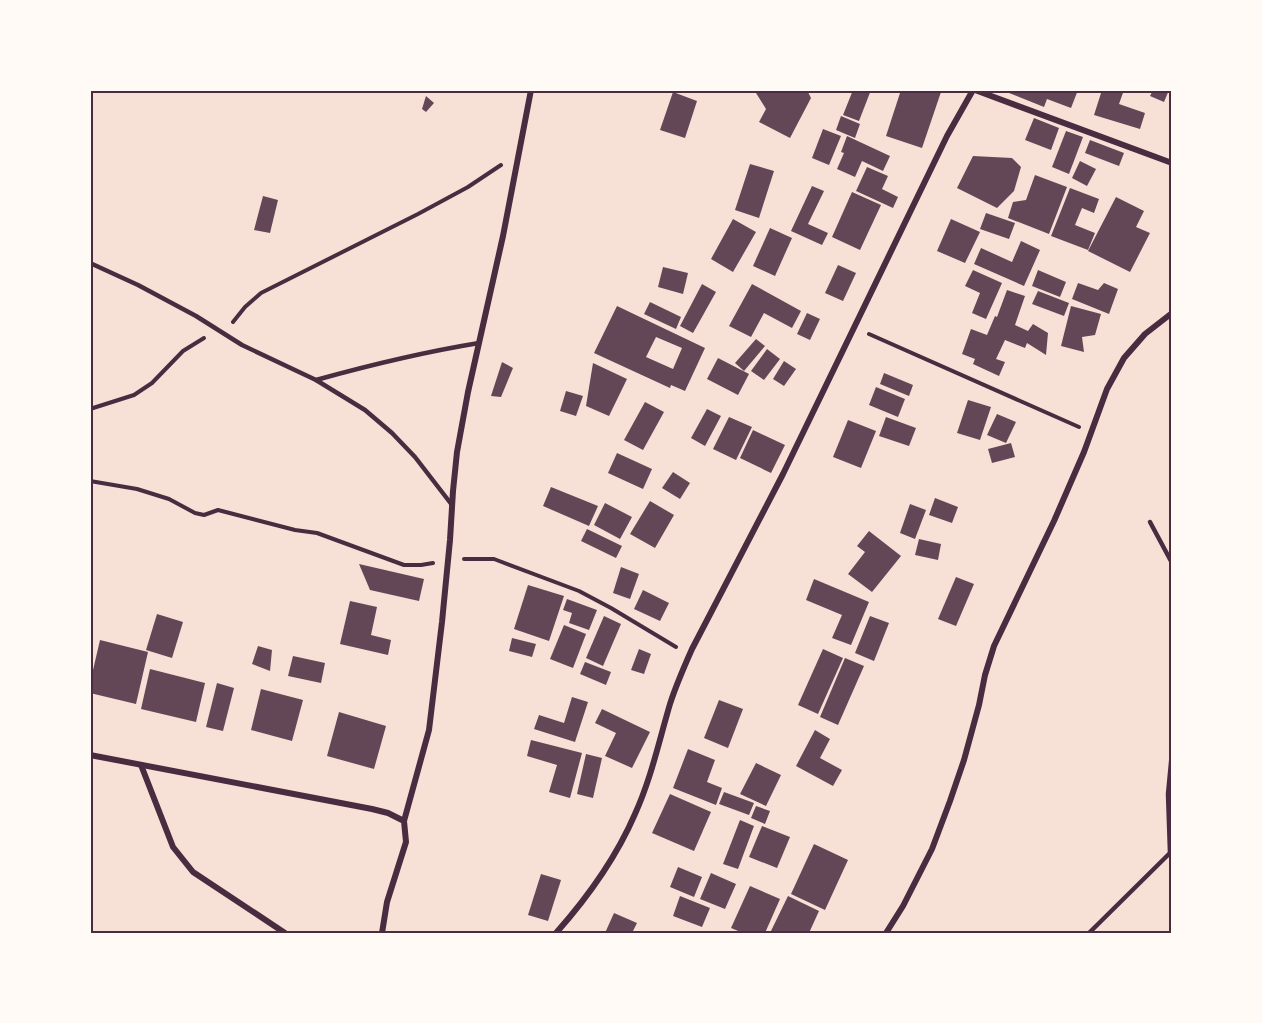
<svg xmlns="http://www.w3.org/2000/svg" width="1262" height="1023" font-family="'Source Sans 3',sans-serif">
  <rect width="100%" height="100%" fill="#f7e1d7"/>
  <g fill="#644757" fill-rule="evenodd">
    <polygon points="757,90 807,90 811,98 790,138 759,122 766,109 756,93"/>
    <polygon points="853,90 871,90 859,121 843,115"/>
    <polygon points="901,90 934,90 941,92 922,148 886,136"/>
    <polygon points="1010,90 1078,90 1071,108 1047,99 1044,107 1009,93"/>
    <polygon points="1102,90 1124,90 1119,104 1145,113 1140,129 1094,115"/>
    <polygon points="1153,90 1169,90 1164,102 1150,96"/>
    <polygon points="673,92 697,101 685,138 660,130"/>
    <polygon points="426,96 434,103 426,112 422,109"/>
    <polygon points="841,116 860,124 855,138 836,130"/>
    <polygon points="1034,118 1059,128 1051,150 1025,140"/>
    <polygon points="823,129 841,136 829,165 812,158"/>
    <polygon points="1066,131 1083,137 1069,174 1052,167"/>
    <polygon points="847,136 890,156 883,171 862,161 855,177 837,169 844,153 841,152"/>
    <polygon points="1090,140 1124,153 1119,166 1085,153"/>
    <polygon points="973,156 1012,158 1021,167 1014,191 997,208 957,188"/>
    <polygon points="1080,161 1096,169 1087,186 1072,178"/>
    <polygon points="750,164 774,171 759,218 735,210"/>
    <polygon points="867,167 888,176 882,189 898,197 893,208 856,191"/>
    <polygon points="1035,175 1067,187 1049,234 1008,218 1013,202 1026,200"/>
    <polygon points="812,186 824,191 808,224 828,233 822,245 791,231"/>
    <polygon points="1070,188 1099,199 1094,213 1082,208 1075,225 1095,233 1088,250 1051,236"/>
    <polygon points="852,192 881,205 860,250 832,237"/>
    <polygon points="263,196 278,200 270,233 254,230"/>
    <polygon points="1116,197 1144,211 1136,227 1150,233 1130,272 1088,251"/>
    <polygon points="986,213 1015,223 1009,239 980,229"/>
    <polygon points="733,219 756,232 733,272 711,259"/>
    <polygon points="951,219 980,232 965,263 937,251"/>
    <polygon points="770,228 792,238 775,276 753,266"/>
    <polygon points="1021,241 1040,250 1024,286 974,264 981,248 1012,262"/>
    <polygon points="838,265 856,273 843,301 825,293"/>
    <polygon points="663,267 688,273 683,294 658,287"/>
    <polygon points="973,270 1002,283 986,319 972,313 980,293 965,286"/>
    <polygon points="1038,270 1066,282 1060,297 1032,286"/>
    <polygon points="1078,283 1098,290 1104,283 1118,289 1109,314 1072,299"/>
    <polygon points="702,284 716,292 693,333 680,326"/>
    <polygon points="752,284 801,311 792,328 764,313 751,337 729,326"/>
    <polygon points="1007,290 1025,296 1015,325 1028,331 1033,324 1048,333 1046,355 1027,343 1025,348 1005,340 996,359 1005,362 999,376 973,364 975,359 962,354 971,329 987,335 995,316 997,317"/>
    <polygon points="1038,291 1069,303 1064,316 1032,304"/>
    <polygon points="650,302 681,317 676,329 644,314"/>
    <path d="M 617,306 L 705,348 L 685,391 L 671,385 L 670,388 L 594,353 ZM 656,337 L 682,348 L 673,369 L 646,357 Z"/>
    <polygon points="1071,306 1101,314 1095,335 1082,337 1084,352 1061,346"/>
    <polygon points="807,313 820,319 810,340 797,334"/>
    <polygon points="756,339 765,346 744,371 735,363"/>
    <polygon points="767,349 780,359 764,380 751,371"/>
    <polygon points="718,358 749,374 738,395 707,379"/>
    <polygon points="784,361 796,369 784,386 773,379"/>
    <polygon points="502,362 513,368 501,397 491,396"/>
    <polygon points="593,363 627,379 609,416 586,406"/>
    <polygon points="884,373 913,385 909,396 880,384"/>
    <polygon points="876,387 905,399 898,417 869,405"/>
    <polygon points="566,391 583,396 576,416 560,411"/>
    <polygon points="968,400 991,407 980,440 957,433"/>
    <polygon points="645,402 664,412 643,450 624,440"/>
    <polygon points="707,409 721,416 705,446 691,438"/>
    <polygon points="997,414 1016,422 1006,443 987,435"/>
    <polygon points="729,417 752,427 736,460 713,449"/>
    <polygon points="886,417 916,428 909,446 879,436"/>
    <polygon points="848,420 876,431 861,468 833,457"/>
    <polygon points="753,430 785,445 771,473 740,458"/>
    <polygon points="1011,443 1015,457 992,463 988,449"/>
    <polygon points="617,453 652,469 643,489 608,473"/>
    <polygon points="673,472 690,483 680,499 662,488"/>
    <polygon points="551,487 598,506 589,526 543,506"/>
    <polygon points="935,498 958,507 952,523 929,515"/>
    <polygon points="650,501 674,515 655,548 630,534"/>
    <polygon points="605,503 632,517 620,539 594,525"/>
    <polygon points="910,504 926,510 915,539 900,533"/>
    <polygon points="587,529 622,546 616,558 581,541"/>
    <polygon points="869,531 901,556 872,592 848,574 865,552 857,546"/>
    <polygon points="919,539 941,544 938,560 915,555"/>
    <polygon points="359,564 424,579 419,601 370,590"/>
    <polygon points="621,567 639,574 630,599 613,593"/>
    <polygon points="956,577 974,584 956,626 938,619"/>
    <polygon points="814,579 869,602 851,645 832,638 842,615 806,600"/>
    <polygon points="528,585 564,596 549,641 514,629"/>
    <polygon points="643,590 669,603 660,621 634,609"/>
    <polygon points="567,599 597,610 589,630 569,623 572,613 563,610"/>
    <polygon points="350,601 377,607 371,635 391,640 388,655 340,644"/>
    <polygon points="157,614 183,622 172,658 146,650"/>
    <polygon points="604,616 621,624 603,666 586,658"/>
    <polygon points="870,616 889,623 874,661 855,653"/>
    <polygon points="564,625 586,634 573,668 550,659"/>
    <polygon points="512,638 536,644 532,657 509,651"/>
    <polygon points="100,640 148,652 136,704 90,693 90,683"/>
    <polygon points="258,646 272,650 270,671 252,664"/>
    <polygon points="639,649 651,654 644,674 631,670"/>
    <polygon points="823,649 843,658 818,714 798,705"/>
    <polygon points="293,656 325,663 321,683 288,676"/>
    <polygon points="845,658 864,666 838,725 820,717"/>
    <polygon points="585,662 611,672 606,685 580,674"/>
    <polygon points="150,669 205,683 196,722 141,709"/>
    <polygon points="217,683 234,688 223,731 206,727"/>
    <polygon points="261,689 303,700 292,741 251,730"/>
    <polygon points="572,697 588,702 575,742 534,729 539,715 564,723"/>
    <polygon points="719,700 743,709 728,748 704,738"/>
    <polygon points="602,709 650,732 632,768 605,756 616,733 595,723"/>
    <polygon points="339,712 386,726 374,769 327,756"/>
    <polygon points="815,730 830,739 820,758 842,770 833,786 796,766"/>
    <polygon points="531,740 582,753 570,798 549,792 557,765 527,756"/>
    <polygon points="688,749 715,760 707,782 722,788 716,805 673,788"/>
    <polygon points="586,754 602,758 593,798 577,794"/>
    <polygon points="756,763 781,775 766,806 740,794"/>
    <polygon points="724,792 754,803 749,815 719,804"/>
    <polygon points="670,794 711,812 694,851 652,833"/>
    <polygon points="756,806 770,811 765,824 751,818"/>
    <polygon points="740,820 754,826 738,869 723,864"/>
    <polygon points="762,826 790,837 777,868 749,857"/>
    <polygon points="814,844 848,860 825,910 791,894"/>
    <polygon points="678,867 702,877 694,897 670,887"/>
    <polygon points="711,873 736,884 725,909 700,899"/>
    <polygon points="541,874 561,880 548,921 528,915"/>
    <polygon points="750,886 780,899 765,933 743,933 731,928"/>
    <polygon points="680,896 710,908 702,927 673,916"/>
    <polygon points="788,896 819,911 809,933 770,933"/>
    <polygon points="614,913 637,923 632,933 605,933"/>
  </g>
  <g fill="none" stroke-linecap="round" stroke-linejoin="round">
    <g stroke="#4a2c40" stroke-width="4">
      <polyline points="233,322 245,307 261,293 418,214 468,187 501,165"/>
      <polyline points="869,334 1079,427"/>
      <polyline points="90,409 134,395 152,383 183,351 204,338"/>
      <polyline points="90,481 137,489 169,499 195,513 204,515 218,510 295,530 317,533 404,565 421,565 433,563"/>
      <polyline points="464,559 494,559 579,591 611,608 676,647"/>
    </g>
    <g stroke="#4a2c40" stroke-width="4.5">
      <polyline points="90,263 138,285 196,316 242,345 316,380 365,410 392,433 415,457 452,505"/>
      <path d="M 316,380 C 370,365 424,352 479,343"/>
      <polyline points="1150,522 1172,563"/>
      <polyline points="1170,853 1168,794 1172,752"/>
      <polyline points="1089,933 1172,851"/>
    </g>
    <g stroke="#4a2c40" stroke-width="6">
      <polyline points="975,90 1172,163"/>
      <polyline points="90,755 372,809 388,813 404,821 406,842 387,902 382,933"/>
      <polyline points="141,765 173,847 193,872 285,933"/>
      <polyline points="404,821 429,730 442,622 450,540 453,491 457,452 468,392 503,236 531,90"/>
      <path d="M 556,933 C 588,897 616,858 635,814 C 651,779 659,741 670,704 C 676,685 684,667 692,649 L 783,474 L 947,136 L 973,90"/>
      <polyline points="886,933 903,906 932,849 950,801 964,760 979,705 985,675 994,646 1054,521 1084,452 1107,389 1124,358 1145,334 1172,313"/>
    </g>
  </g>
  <rect width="1262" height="1023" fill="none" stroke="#fffaf5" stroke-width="183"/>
  <rect x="92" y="92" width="1078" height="840" fill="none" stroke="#4a2c40" stroke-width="2"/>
</svg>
